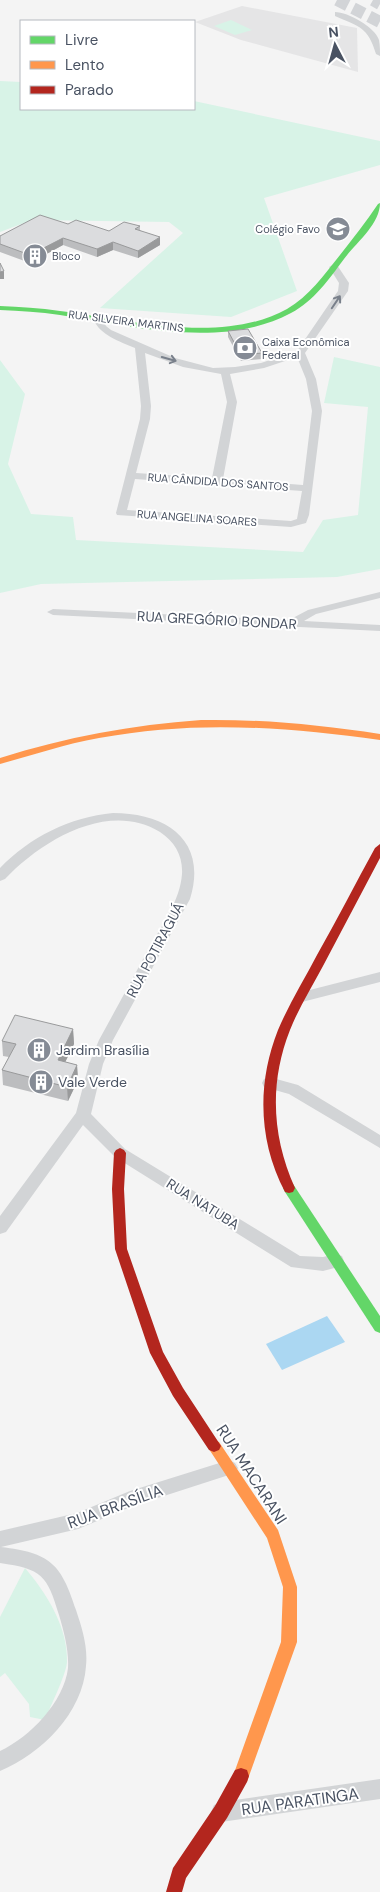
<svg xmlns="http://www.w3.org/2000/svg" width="380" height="1892" font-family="'DM Sans',sans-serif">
  <rect width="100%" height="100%" fill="#f4f4f4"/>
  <polygon fill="#e5e5e6" points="242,6 357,28 358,72 241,40 195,22"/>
  <g fill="#d8f3e7">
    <polygon points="231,20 252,30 235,35 214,26"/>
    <polygon points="0,81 21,82 21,109 194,109 194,101 380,141 380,165 264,198 297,291 231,317 100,308 183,233 169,222 32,220 0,232"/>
    <polygon points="334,357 380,367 380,569 337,577 41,584 0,593 0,360 25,394 8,464 31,514 73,517 76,540 303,552 323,520 358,515 368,407 324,403"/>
    <path d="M 25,1568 C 47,1594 68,1627 67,1662 C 66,1675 50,1707 45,1720 L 30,1717 L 29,1704 L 5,1673 L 0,1677 L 0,1617 Z"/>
  </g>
  <polygon fill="#abd7f2" points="327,1316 345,1342 282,1370 266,1344"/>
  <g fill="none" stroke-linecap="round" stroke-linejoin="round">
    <g stroke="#d2d4d7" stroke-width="12" stroke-dasharray="12 6" stroke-linecap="butt">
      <polyline points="337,0 380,22"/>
      <polyline points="373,0 380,4"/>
    </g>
    <g fill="#d2d4d6" fill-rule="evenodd">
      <path d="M 335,12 C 348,12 375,27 379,40 C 380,45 380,51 380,56 L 376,54 C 368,27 360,27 335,16 Z"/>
      <path d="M 334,264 L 337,265 L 349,283 L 348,291 L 305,353 L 316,379 L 322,411 L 309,515 L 306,523 L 291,527 L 117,515 L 116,513 L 140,419 L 141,406 L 135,348 C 119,341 101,336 93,319 L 95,317 L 101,317 L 106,326 L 111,330 L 175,358 L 213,368 L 235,367 L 261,363 L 297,351 L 338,291 L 339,283 L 329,267 ZM 145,353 L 183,367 L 221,374 L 227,402 L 212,478 L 136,473 L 150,419 L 151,406 ZM 297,357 L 306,379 L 312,411 L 303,485 L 223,479 L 237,402 L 230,374 L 264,368 ZM 135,479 L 302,491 L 297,519 L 291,521 L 127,510 Z"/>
      <polygon points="380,592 380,598 316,614 304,621 380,625 380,631 53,615 47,612 53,609 289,620 308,610"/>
      <path d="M 113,813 C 167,813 208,841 190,899 L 113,1040 L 103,1064 L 91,1114 L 125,1149 L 300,1256 L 323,1257 L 336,1254 L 342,1256 L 344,1261 L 342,1266 L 323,1271 L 291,1267 L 115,1157 L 83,1125 L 6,1232 L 0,1234 L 0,1216 L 76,1113 L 89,1064 L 99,1040 C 116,1009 133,978 150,946 C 163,924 180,900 182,874 C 183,856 175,842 160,832 C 108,800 41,841 5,879 L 0,881 L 0,868 C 30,837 70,817 113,813 Z"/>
      <polygon points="380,972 380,982 302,1002 297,1001 295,997 297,993 302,992"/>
      <polygon points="269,1077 298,1085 380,1135 380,1148 289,1094 264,1087 262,1083 264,1079"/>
      <path d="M 229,1460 L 235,1463 L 238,1468 L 235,1473 L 133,1506 L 78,1529 L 1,1547 C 50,1553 61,1563 76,1610 C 82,1628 88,1647 86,1666 C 83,1713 41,1754 0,1771 L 0,1751 C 30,1737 64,1702 68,1668 C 69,1650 64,1632 59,1615 C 47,1575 42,1569 0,1563 L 0,1531 L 77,1513 L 130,1491 Z"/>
      <polygon points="380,1779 380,1799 221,1822 214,1819 211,1812 214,1805 221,1802"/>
    </g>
    <g fill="#63d668" fill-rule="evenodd">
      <path d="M 380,203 C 380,224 356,243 344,259 C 329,279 314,301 291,313 C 221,350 134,326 60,315 C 40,312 20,311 0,310 L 0,306 C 20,307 40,308 60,311 C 130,320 222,345 287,309 C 309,296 324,275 340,255 C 353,238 366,222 378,204 Z"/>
      <polygon points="289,1183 293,1184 380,1316 380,1333 375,1331 285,1192 283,1188 285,1184"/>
    </g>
    <g fill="#ff974d" fill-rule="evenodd">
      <path d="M 201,720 C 262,719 320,725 380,734 L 380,740 C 284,727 196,720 99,738 C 65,744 33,755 0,764 L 0,758 C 66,737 132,725 201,720 Z"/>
      <polygon points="214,1440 219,1442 278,1530 297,1587 297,1642 249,1776 247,1782 241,1784 235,1782 233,1776 281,1642 283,1587 267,1538 207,1446 209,1442"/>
    </g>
    <g fill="#b3261e" fill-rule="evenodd">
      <path d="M 380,844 L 380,858 C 361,894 342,930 323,966 C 312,987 299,1007 290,1030 C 269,1083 272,1137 295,1188 L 293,1192 L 289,1193 L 285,1192 C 258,1141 257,1083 278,1030 C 289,1004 304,980 317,955 C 337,920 355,884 375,848 Z"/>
      <polygon points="120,1148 124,1150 126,1153 124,1189 127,1249 163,1352 183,1388 221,1446 219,1450 214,1452 209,1450 173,1396 150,1353 115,1249 112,1189 114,1153 116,1150"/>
      <polygon points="241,1768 247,1770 249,1776 247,1782 227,1818 186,1878 182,1892 166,1892 173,1868 215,1806 235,1770"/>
    </g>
  </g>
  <g fill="#bcbdbf">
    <polygon points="68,224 109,231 140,226 140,230 160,245 138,258 113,250 97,257 63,245 30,263 0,252 0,236"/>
    <polygon points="228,331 262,353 262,359 241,361 228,337"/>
    <polygon points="73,1029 74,1044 65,1062 77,1065 78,1080 68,1101 3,1085 2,1070 9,1057 3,1056 2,1041"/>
  </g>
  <g fill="#999a9b">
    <polygon points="160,237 160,245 138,258 138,251"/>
    <polygon points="63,238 63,245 30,263 30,255"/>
    <polygon points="113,242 113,250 97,257 97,249"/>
    <polygon points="4,271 4,279 0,279 0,272"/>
    <polygon points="73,1029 74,1044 59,1075 58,1060"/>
    <polygon points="77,1065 78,1080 68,1101 67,1087"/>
  </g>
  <g fill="#dbdcde" stroke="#999a9b">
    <polygon points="40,215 68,224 76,220 109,231 124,222 140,226 135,229 160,237 138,251 113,242 97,249 63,238 30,255 0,244 0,236"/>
    <polygon points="0,263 4,271 0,272"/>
    <polygon points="248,329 262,353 241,355 228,331"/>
    <polygon points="15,1015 73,1029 58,1060 77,1065 67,1087 2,1070 16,1044 2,1041"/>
  </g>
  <defs><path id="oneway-shaft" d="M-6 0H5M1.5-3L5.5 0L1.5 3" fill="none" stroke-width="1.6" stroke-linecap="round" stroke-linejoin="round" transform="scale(1.25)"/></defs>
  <g stroke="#79808b">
    <use href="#oneway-shaft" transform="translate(336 302) rotate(-56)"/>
    <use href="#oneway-shaft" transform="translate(169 359) rotate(16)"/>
  </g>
  <defs>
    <symbol id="school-disc" viewBox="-11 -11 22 22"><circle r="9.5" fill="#858b95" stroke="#fff"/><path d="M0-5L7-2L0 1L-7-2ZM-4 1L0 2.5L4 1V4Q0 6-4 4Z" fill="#fff"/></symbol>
    <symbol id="building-disc" viewBox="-11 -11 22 22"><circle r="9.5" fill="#858b95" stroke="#fff"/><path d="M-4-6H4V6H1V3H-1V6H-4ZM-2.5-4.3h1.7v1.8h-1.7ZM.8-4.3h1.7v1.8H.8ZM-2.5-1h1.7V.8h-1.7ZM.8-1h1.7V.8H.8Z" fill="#fff"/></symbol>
    <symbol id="bank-disc" viewBox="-11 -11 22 22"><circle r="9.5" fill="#858b95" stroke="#fff"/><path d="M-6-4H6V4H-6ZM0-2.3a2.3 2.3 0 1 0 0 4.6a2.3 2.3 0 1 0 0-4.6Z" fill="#fff"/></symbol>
  </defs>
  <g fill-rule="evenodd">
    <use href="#school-disc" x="324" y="215" width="28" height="28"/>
    <use href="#building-disc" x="21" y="242" width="28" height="28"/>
    <use href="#bank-disc" x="231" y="334" width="28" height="28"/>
    <use href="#building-disc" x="25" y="1036" width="28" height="28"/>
    <use href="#building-disc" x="27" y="1068" width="28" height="28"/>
  </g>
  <g text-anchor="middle" stroke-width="4" stroke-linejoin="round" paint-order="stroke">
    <g font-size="11" fill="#495262" stroke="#fff" text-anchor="start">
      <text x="320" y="233" text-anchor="end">Colégio Favo</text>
      <text x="52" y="260">Bloco</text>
      <text x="262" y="346">Caixa Econômica<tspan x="262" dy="13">Federal</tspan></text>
    </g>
    <g font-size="11" fill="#495262" stroke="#fff">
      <text transform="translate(126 321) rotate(7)" y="4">RUA SILVEIRA MARTINS</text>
      <text transform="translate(218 482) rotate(4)" y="4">RUA CÂNDIDA DOS SANTOS</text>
      <text transform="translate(197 518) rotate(4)" y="4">RUA ANGELINA SOARES</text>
    </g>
    <g font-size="14" fill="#495262" stroke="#fff">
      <text transform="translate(217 620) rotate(3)" y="5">RUA GREGÓRIO BONDAR</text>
      <text transform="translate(155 950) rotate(-62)" y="5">RUA POTIRAGUÁ</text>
      <text transform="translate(203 1204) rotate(32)" y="5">RUA NATUBA</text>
    </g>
    <g font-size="14" fill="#495262" stroke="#fff" text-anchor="start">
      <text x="56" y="1055">Jardim Brasília</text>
      <text x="58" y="1087">Vale Verde</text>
    </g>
    <g font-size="16" fill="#495262" stroke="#fff">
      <text transform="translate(252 1474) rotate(57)" y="6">RUA MACARANI</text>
      <text transform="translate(115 1506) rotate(-20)" y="6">RUA BRASÍLIA</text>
      <text transform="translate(300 1801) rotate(-8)" y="6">RUA PARATINGA</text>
    </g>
  </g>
  <rect x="20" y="20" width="175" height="90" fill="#ffffff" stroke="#b6bac0"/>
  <rect x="30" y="36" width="25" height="8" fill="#63d668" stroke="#b6bac0"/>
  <text x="65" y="45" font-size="15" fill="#495262">Livre</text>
  <rect x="30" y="61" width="25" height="8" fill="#ff974d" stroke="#b6bac0"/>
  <text x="65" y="70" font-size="15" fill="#495262">Lento</text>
  <rect x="30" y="86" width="25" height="8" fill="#b3261e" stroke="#b6bac0"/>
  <text x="65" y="95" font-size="15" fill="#495262">Parado</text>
  <g transform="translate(335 45) rotate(354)" stroke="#ffffff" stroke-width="4" paint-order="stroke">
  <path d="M0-4L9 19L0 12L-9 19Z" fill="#495262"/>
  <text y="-8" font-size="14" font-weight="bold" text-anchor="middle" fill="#495262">N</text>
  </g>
</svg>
